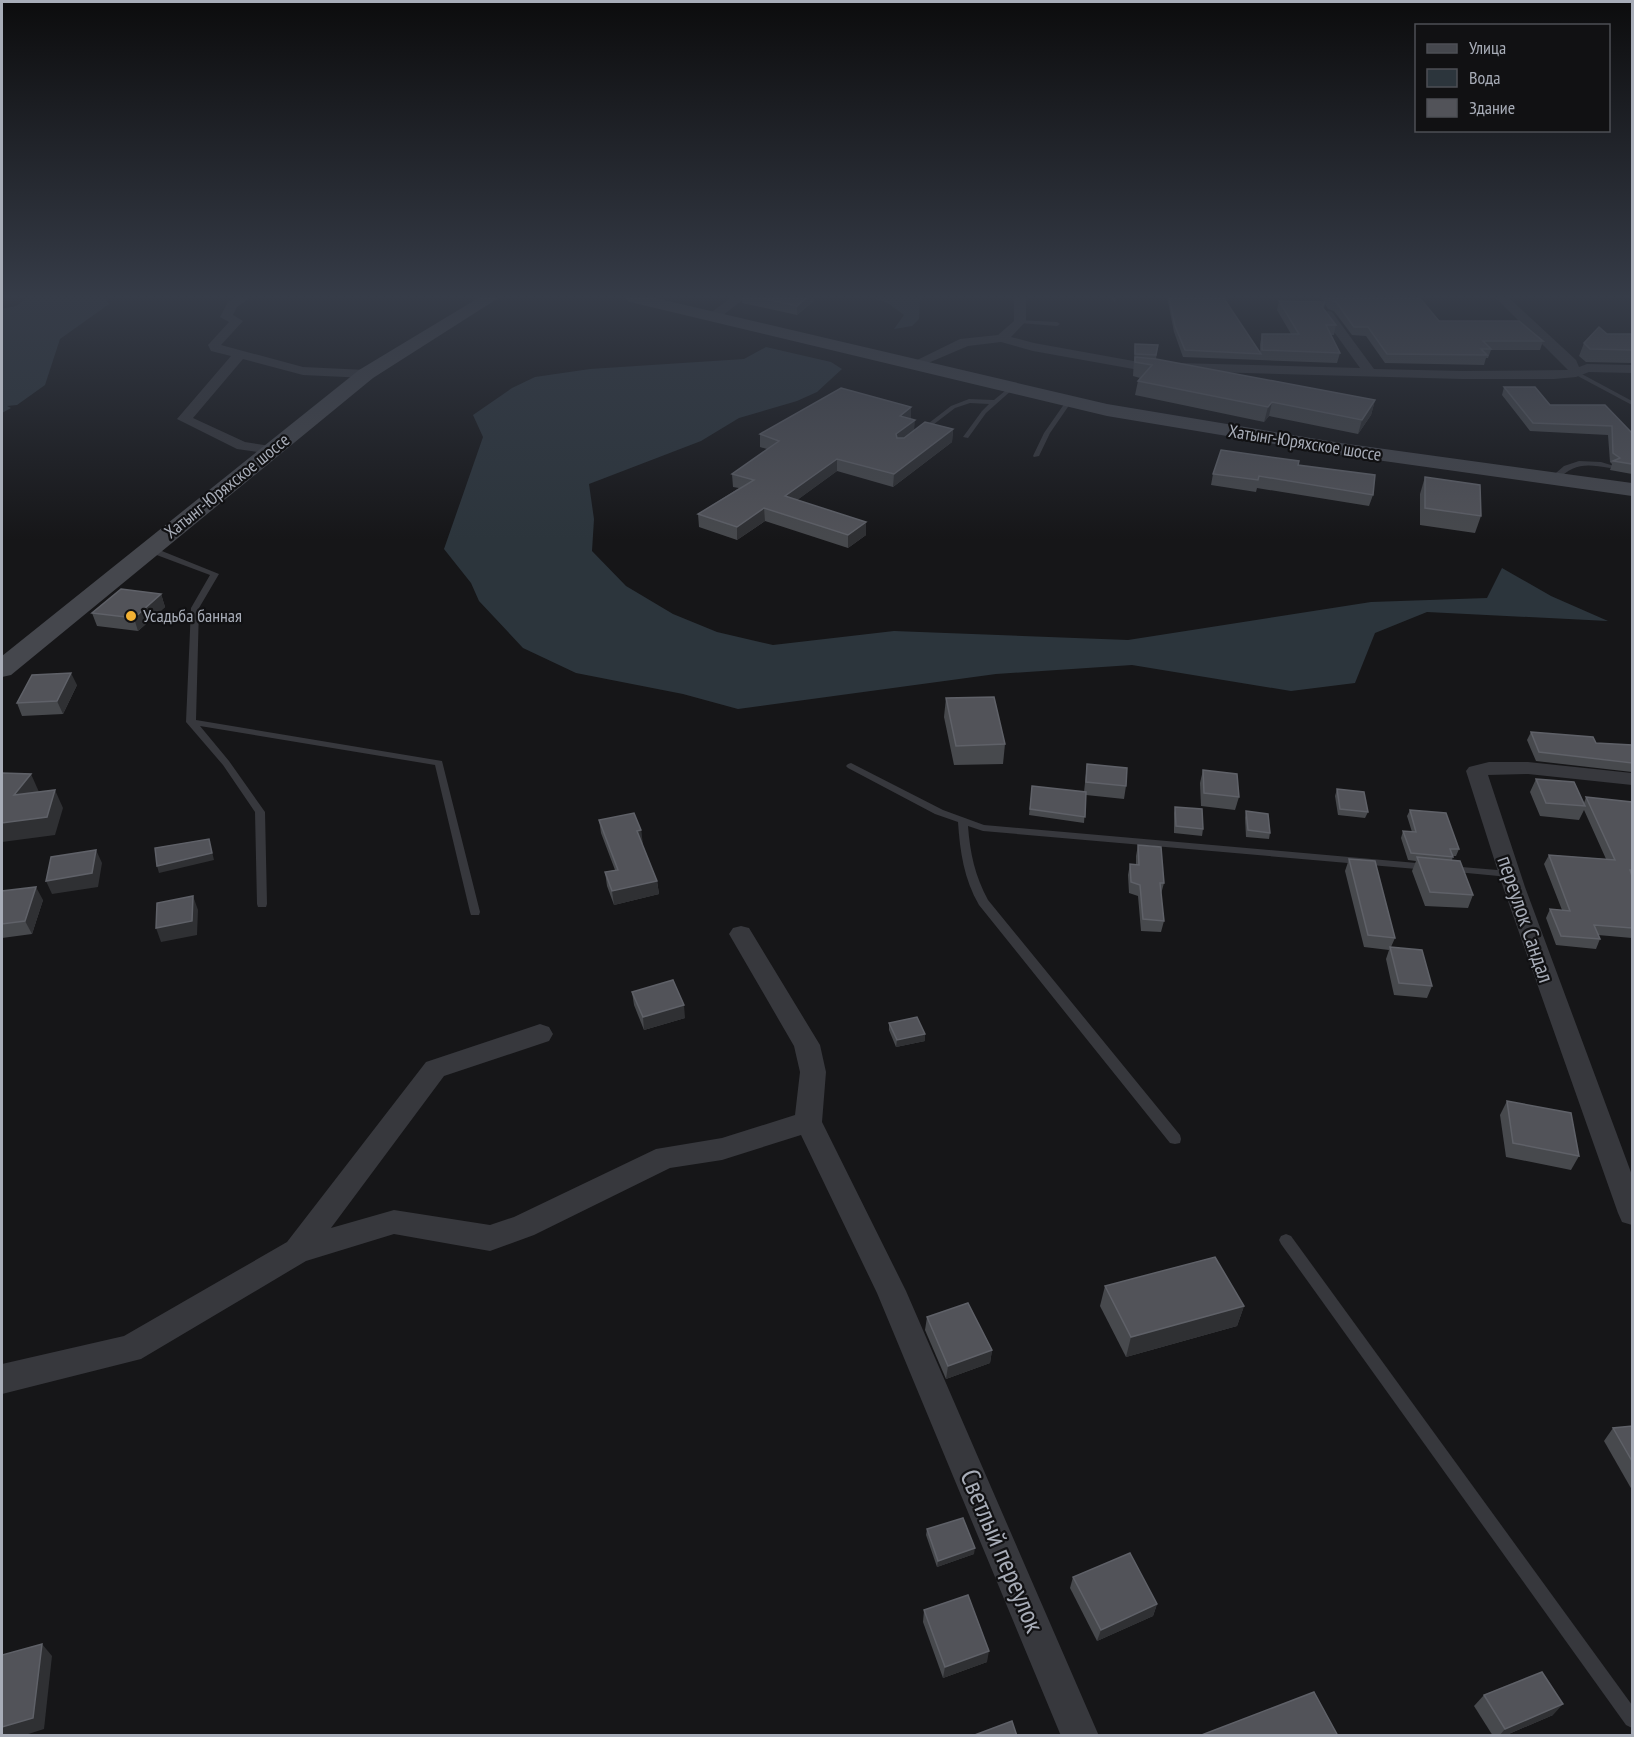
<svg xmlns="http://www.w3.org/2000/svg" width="1634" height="1737" font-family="'PT Sans Narrow',sans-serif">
  <rect width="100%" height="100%" fill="#161618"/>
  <g fill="#2c353c">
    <polygon points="29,297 104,297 109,304 60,339 45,385 17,405 7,406 11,408 2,413 2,309 16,306"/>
    <polygon points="871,297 925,297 920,300 919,319 912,326 894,329 904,315 888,303"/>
    <polygon points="766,347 831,362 842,369 817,392 797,401 739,418 701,441 589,484 594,519 592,551 626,586 673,614 717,632 773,645 894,631 1128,640 1371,602 1487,598 1502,568 1551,596 1608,621 1427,612 1375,633 1355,683 1291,691 1132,665 996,674 738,709 683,694 576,673 523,648 479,601 471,583 444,549 483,437 473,415 512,388 535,377 590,369 744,359"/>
  </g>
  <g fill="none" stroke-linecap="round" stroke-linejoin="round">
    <g fill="#37383d" fill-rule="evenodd">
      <polygon points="1018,320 1057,322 1060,324 1057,326 1020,323 1018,322"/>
      <polygon points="1574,372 1578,372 1632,401 1632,405 1574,374"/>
      <polygon points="1011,386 1014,388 1013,389 986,413 968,438 963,437 982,411 989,404 970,403 955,408 921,434 916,433 951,406 969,399 994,400"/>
      <polygon points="1067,400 1072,401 1050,433 1039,456 1034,457 1033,456 1044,433"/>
      <path d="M 1579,461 L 1601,462 L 1614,466 L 1610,468 C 1585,464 1575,463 1556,481 L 1549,479 L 1564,466 Z"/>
      <polygon points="146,547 152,547 219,574 199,608 196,720 442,761 480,912 479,915 471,915 470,912 435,765 200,726 229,761 265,812 267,904 266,907 258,907 257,904 255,812 223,765 186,722 191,608 210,575 146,551"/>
      <path d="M 851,763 L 943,810 L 984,825 L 1428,864 L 1433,867 L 1428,870 L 983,831 L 968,826 C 970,853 975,876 988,900 L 1180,1135 L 1181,1139 L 1180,1143 L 1175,1144 L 1170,1143 L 979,905 C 964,879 960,852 958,822 L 935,814 L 848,768 L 846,766 L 848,764 Z"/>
      <polygon points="1450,866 1509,871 1514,874 1509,877 1446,871 1445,869"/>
      <polygon points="1286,1234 1291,1236 1632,1705 1632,1728 1626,1725 1281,1244 1279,1240 1281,1236"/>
    </g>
    <g fill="#37383d" fill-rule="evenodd">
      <polygon points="237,297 251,297 237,307 233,315 243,321 221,345 303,367 366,370 373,374 366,378 303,375 243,359 193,418 245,442 277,447 279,450 277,453 272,454 237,449 177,419 231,356 211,351 208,345 229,322 220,317 228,302"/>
      <polygon points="732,297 746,297 717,320 709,320 707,317 709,314"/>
      <polygon points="1014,297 1026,297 1026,321 1011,337 1034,343 1139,362 1360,368 1322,315 1328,311 1332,312 1374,369 1462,371 1568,370 1495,297 1508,297 1576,360 1579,367 1587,364 1632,365 1632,373 1589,372 1576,377 1554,379 1462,379 1139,370 1033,351 1001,342 968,346 914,369 907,365 960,339 998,335 1014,321"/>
      <polygon points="1489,762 1528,762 1632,773 1632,785 1528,774 1488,775 1525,887 1632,1175 1632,1225 1622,1222 1618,1213 1503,887 1466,771 1469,767"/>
      <polygon points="741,926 749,928 820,1045 826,1072 822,1122 906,1291 1099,1736 1061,1736 877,1293 801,1135 722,1160 670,1168 534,1235 490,1251 394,1234 306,1261 141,1359 2,1394 2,1364 124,1336 287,1242 426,1062 540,1024 549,1027 553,1034 549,1041 444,1076 331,1228 394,1210 490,1225 514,1217 656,1149 722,1138 795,1115 800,1072 794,1046 729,934 733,928"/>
    </g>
    <g fill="#45474d" fill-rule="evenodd">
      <polygon points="480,297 500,297 373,378 11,675 2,677 2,656 359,370"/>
      <polygon points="622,297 651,297 1107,404 1341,443 1632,483 1632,496 1341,455 1107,416 630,302"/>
    </g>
  </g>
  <g fill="#47494d">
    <polygon points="742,297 815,297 815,300 797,315 742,303"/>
    <polygon points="1110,297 1115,297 1115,302"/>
    <polygon points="1167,297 1223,297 1260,353 1260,344 1262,334 1291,334 1277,310 1279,301 1324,302 1321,297 1419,297 1439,321 1543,341 1540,350 1491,350 1488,358 1486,358 1484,365 1385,363 1366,336 1352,335 1334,311 1328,309 1325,304 1324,308 1336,325 1334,335 1331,335 1340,353 1337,363 1260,360 1260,358 1260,360 1183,357 1174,332"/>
    <polygon points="1607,334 1632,334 1632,364 1632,363 1586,362 1579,356 1584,343"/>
    <polygon points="1135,344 1158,345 1156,359 1375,400 1371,415 1358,434 1269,416 1264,422 1135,395 1138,381 1140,378 1133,376"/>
    <polygon points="1504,387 1550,405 1632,433 1632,474 1610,470 1612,464 1610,462 1608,435 1530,431 1502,395"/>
    <polygon points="911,419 914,431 953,429 952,442 893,487 837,471 797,500 866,522 866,535 848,548 765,521 737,540 699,527 698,514 739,488 733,487 732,474 767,449 760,447 760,434"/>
    <polygon points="1298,465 1373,495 1369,506 1257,488 1256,492 1211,485 1213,474"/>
    <polygon points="1425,477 1481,516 1475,533 1420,525 1420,494"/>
    <polygon points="161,594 165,607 138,631 97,626 92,613"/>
    <polygon points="77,685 63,714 22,716 17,703"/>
    <polygon points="946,698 1005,744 1003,764 954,765 944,717"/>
    <polygon points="1531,732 1596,743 1632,745 1632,772 1536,761 1527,740"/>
    <polygon points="1087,764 1126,786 1124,799 1086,795 1084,823 1029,815 1032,786 1084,792"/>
    <polygon points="1203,770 1239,797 1235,810 1201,806 1200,783"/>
    <polygon points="1536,779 1584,803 1586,797 1632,802 1632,938 1598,935 1600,939 1596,949 1556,945 1546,918 1550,909 1562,910 1544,864 1549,855 1606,859 1584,810 1579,820 1540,816 1530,792"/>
    <polygon points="1337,789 1368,812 1365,818 1338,815 1335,796"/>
    <polygon points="1175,807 1203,829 1202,836 1174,833 1174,813"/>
    <polygon points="1410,810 1459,849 1456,856 1453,856 1452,860 1473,895 1468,908 1425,906 1412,871 1416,861 1408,860 1401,838 1403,831 1412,832 1407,816"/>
    <polygon points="1246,811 1270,833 1269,839 1246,837 1245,818"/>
    <polygon points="599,820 641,830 642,844 657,881 659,894 614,905 607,886 605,872 615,870 601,833"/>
    <polygon points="1138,845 1164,883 1161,894 1164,921 1161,932 1141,931 1138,896 1129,893 1128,875 1130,864 1136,865 1136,856"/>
    <polygon points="1349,859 1395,938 1391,947 1432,986 1427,998 1394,995 1386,959 1389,950 1364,947 1345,871"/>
    <polygon points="2,891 43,900 32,934 2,938"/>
    <polygon points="632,992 685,1018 644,1030 634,1005"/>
    <polygon points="889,1023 925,1041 896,1047 889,1030"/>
    <polygon points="1507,1101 1579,1156 1571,1170 1506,1157 1500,1115"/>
    <polygon points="1105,1286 1244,1306 1237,1326 1126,1357 1100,1306"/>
    <polygon points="927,1317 992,1350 990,1363 946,1379 925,1330"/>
    <polygon points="1632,1426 1632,1490 1604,1441 1613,1428"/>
    <polygon points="927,1529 974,1554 937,1567 926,1535"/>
    <polygon points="1073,1577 1157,1604 1153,1616 1097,1641 1070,1588"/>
    <polygon points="924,1610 987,1662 943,1678 923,1622"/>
    <polygon points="1484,1695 1553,1715 1504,1736 1493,1736 1474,1706"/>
  </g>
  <g fill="#2f3033">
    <polygon points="807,297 815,297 815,300 797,315 797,306"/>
    <polygon points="1375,400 1371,415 1358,434 1362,420"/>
    <polygon points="1272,402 1269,416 1264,422 1268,407"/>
    <polygon points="911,407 911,419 900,416"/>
    <polygon points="915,420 914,432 896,446 896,434"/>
    <polygon points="953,429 952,442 893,487 894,474"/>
    <polygon points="837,459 837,471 785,509 785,496"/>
    <polygon points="764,508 765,521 737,540 737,527"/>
    <polygon points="866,522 866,535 848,548 848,535"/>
    <polygon points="161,594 165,607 138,631 134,618"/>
    <polygon points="71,673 77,685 63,714 57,701"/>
    <polygon points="31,774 39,792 14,795"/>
    <polygon points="55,790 63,808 55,835 2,842 2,823"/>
    <polygon points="641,830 643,844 639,845 637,831"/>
    <polygon points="209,839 214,860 159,873 157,866"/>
    <polygon points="96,850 102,863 98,887 52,894 46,881"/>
    <polygon points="657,881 659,894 614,905 612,891"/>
    <polygon points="36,887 43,900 32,934 25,921"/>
    <polygon points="193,896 198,910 197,935 161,942 156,928"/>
    <polygon points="684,1005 685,1018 644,1030 643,1017"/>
    <polygon points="925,1034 925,1041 896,1047 897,1040"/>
    <polygon points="1244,1306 1237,1326 1126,1357 1131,1337"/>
    <polygon points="992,1350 990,1363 946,1379 948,1366"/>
    <polygon points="975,1548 974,1554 937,1567 938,1561"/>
    <polygon points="1157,1604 1153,1616 1097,1641 1101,1630"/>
    <polygon points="42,1644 52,1656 44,1729 22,1736 2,1736 2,1727"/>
    <polygon points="989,1651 987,1662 943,1678 945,1667"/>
    <polygon points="1563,1704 1553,1715 1504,1736 1499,1736 1505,1729"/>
  </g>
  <g fill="#525359" stroke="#5f6168" stroke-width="1.5">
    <polygon points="757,297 807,297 797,306"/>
    <polygon points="1169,297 1223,297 1261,354 1185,350 1175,326"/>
    <polygon points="1328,297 1419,297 1439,321 1519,321 1543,341 1483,341 1491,349 1481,349 1487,355 1387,354 1368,327 1354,327 1336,302 1330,300"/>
    <polygon points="1279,301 1325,302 1322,307 1336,325 1326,325 1340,353 1262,350 1262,334 1299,334"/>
    <polygon points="1599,327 1607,334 1632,334 1632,350 1590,349 1584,343"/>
    <polygon points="1135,344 1158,345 1156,355 1135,354"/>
    <polygon points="1135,357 1156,359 1375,400 1362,420 1272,402 1268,407 1138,381 1152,365 1135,362"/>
    <polygon points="1504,387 1535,387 1550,405 1605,405 1632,433 1632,464 1613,461 1620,458 1613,453 1612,426 1533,423"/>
    <polygon points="841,388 911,407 900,416 915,420 896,434 897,438 904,438 925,422 953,429 894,474 837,459 785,496 866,522 848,535 764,508 737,527 698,514 754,480 732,474 779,441 760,434"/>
    <polygon points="1221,450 1299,461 1298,465 1375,475 1373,495 1259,476 1258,480 1213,474"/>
    <polygon points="1425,477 1480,485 1481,516 1425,508"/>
    <polygon points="121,589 161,594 134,618 92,613"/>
    <polygon points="71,673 57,701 17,703 32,675"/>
    <polygon points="994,697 1005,744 956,746 946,698"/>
    <polygon points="1531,732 1593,737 1596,743 1632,745 1632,763 1539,752"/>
    <polygon points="1087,764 1127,768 1126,786 1086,782"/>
    <polygon points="1203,770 1237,774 1239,797 1204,793"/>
    <polygon points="2,773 31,774 14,795 55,790 47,817 2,823"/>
    <polygon points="1536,779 1574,782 1585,806 1546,803"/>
    <polygon points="1032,786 1086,792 1085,817 1030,809"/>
    <polygon points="1337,789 1364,792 1368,812 1340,809"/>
    <polygon points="1586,797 1632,802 1632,870 1630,870 1632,876 1632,928 1594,925 1600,939 1561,936 1550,909 1570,911 1549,855 1615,860"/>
    <polygon points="1175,807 1202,809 1203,829 1176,826"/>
    <polygon points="1410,810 1446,813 1459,849 1450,849 1453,857 1411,853 1403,831 1416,832"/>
    <polygon points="1246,811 1268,814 1270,833 1248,830"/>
    <polygon points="634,813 641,830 637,831 657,881 612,891 605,872 618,870 599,820"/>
    <polygon points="209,839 212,853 157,866 155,848"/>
    <polygon points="1138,845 1161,847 1164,883 1160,883 1164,921 1143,919 1140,885 1131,882 1130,864 1139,865"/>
    <polygon points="96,850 92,873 46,881 51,857"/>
    <polygon points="1417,857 1460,861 1473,895 1430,892"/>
    <polygon points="1349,859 1375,861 1395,938 1368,935"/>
    <polygon points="36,887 25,921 2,924 2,891"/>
    <polygon points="193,896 192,921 156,928 157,903"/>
    <polygon points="1390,947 1422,950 1432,986 1399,983"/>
    <polygon points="673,980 684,1005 643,1017 632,992"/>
    <polygon points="917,1017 925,1034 897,1040 889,1023"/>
    <polygon points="1507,1101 1571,1113 1579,1156 1513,1143"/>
    <polygon points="1215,1257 1244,1306 1131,1337 1105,1286"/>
    <polygon points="968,1303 992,1350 948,1366 927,1317"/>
    <polygon points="1632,1426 1632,1461 1613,1428"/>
    <polygon points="963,1518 975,1548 938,1561 927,1529"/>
    <polygon points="1130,1553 1157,1604 1101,1630 1073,1577"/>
    <polygon points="968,1595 989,1651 945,1667 924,1610"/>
    <polygon points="42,1644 33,1718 2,1727 2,1655"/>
    <polygon points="1542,1672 1563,1704 1505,1729 1484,1695"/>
    <polygon points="1314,1692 1338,1736 1199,1736"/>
    <polygon points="1012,1721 1017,1736 972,1736"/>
  </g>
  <linearGradient id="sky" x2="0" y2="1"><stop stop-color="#0c0c0d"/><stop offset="0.55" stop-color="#363c48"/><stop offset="1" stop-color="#363c48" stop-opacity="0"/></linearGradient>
  <rect width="1634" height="540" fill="url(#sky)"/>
  <circle fill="#f2b134" stroke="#111113" stroke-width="2" cx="131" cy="616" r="6"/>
  <g text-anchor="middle" stroke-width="4.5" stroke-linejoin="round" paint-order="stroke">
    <g font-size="18" fill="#a8adb8" stroke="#111113">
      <text transform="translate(1305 443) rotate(9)" y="6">Хатынг-Юряхское шоссе</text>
      <text transform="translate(227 486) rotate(-39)" y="6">Хатынг-Юряхское шоссе</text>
    </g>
    <g font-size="18" fill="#a8adb8" stroke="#111113" text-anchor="start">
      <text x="143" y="622">Усадьба банная</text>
    </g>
    <g font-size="22" fill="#a8adb8" stroke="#111113">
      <text transform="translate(1526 919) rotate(71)" y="8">переулок Сандал</text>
    </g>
    <g font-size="27" fill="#a8adb8" stroke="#111113">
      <text transform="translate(1002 1551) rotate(67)" y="9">Светлый переулок</text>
    </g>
  </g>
  <rect width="1634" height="1737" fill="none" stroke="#a8adb8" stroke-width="6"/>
  <rect x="1415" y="24" width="195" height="108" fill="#111113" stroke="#4d4f55" stroke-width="1.5"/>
  <rect x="1427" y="44" width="30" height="9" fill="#45474d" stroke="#4d4f55" stroke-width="1.5"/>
  <text x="1469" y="54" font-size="18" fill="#a8adb8">Улица</text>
  <rect x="1427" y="69" width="30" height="18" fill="#2c353c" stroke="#4d4f55" stroke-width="1.5"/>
  <text x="1469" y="84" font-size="18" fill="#a8adb8">Вода</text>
  <rect x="1427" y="99" width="30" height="18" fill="#525359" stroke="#4d4f55" stroke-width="1.5"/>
  <text x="1469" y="114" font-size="18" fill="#a8adb8">Здание</text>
</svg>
